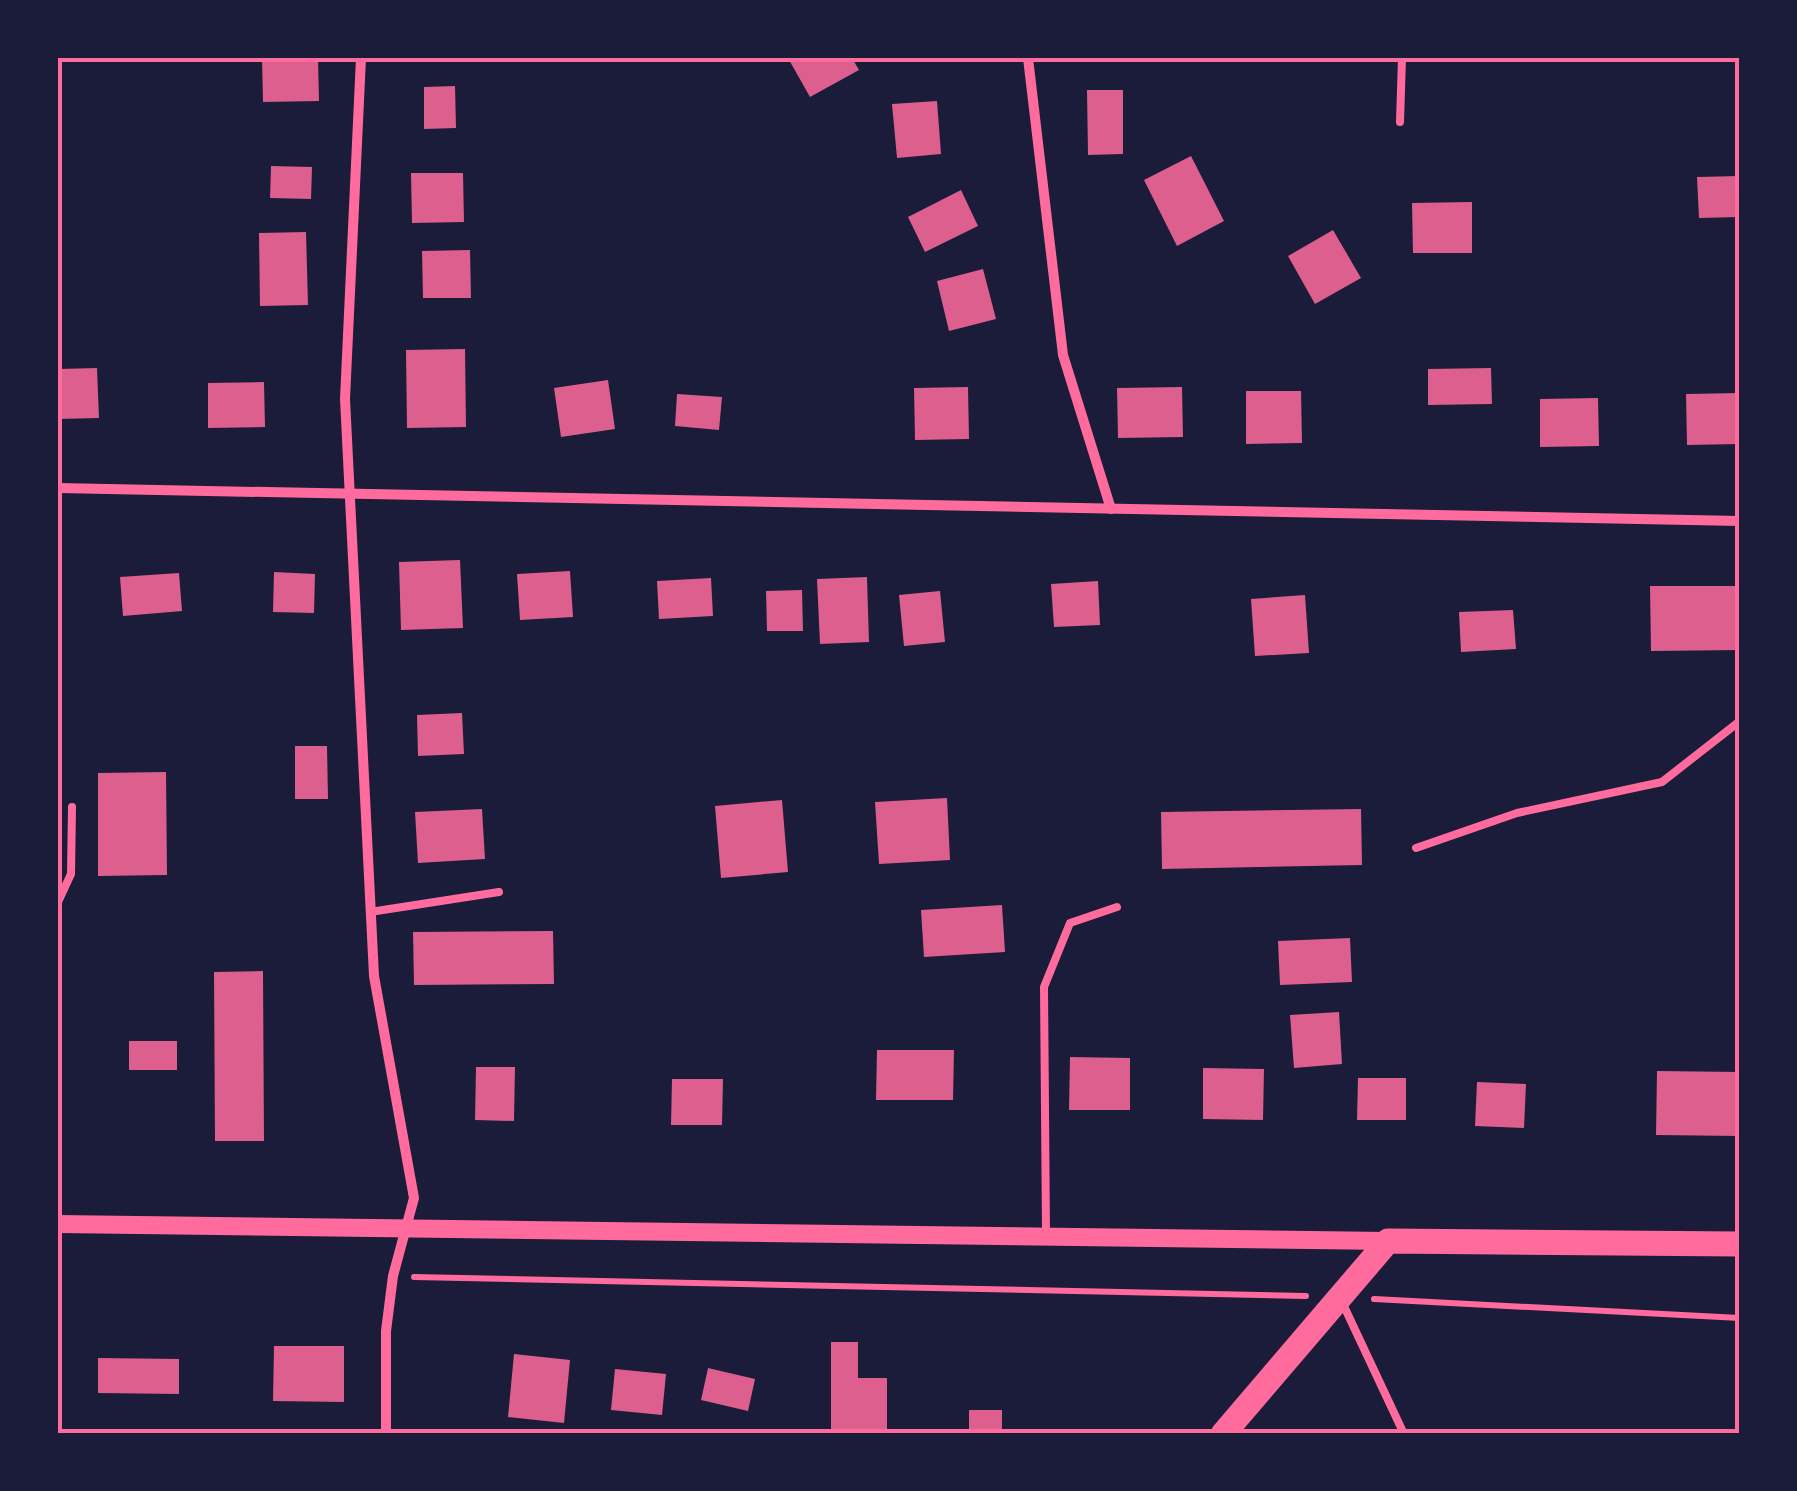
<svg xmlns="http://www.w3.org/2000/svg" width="1797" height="1491" font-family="Montserrat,sans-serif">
  <rect width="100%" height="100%" fill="#1b1b3a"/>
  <g fill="#dd5f8e">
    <polygon points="262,58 318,58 319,101 263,102"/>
    <polygon points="788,58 852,58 859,70 810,97"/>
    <polygon points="455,86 456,128 424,129 424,87"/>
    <polygon points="1087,90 1123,90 1123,154 1088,155"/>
    <polygon points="937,101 941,154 897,158 892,104"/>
    <polygon points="1191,156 1224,221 1177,246 1144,180"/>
    <polygon points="271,166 312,167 311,199 270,198"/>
    <polygon points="411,173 463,173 464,222 412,223"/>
    <polygon points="1740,176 1740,217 1699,218 1697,177"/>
    <polygon points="961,190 978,226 925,252 908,217"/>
    <polygon points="1472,202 1472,253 1413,253 1412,203"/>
    <polygon points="1333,230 1361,278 1315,304 1288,256"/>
    <polygon points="306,232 308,305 260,306 259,233"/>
    <polygon points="470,250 471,298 423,298 422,251"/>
    <polygon points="983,269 996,319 949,331 937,281"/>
    <polygon points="465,349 466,427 407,428 406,350"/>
    <polygon points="97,368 99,418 58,419 58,369"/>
    <polygon points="1491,368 1492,404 1428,405 1428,369"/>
    <polygon points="608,380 615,429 561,437 554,388"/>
    <polygon points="264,382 265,427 208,428 208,383"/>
    <polygon points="968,387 969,439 915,440 914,388"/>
    <polygon points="1182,387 1183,437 1118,438 1117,388"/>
    <polygon points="1246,391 1301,391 1302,443 1246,444"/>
    <polygon points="1740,393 1740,444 1687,445 1686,394"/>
    <polygon points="677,394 722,397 719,430 675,426"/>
    <polygon points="1598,398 1599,446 1540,447 1540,399"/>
    <polygon points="460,560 463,628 401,630 399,562"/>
    <polygon points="570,571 573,617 520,620 517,574"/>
    <polygon points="274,572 315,574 314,613 273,612"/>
    <polygon points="179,573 182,611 123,616 120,577"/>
    <polygon points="867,577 869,642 820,644 817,579"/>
    <polygon points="711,578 713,616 659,619 657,581"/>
    <polygon points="1098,581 1100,625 1054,627 1051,584"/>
    <polygon points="1650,586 1740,586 1740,650 1651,651"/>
    <polygon points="802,590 803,631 767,631 766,591"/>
    <polygon points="940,591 945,642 904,646 899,595"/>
    <polygon points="1305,595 1309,653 1255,656 1251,599"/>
    <polygon points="1513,610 1516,649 1461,652 1459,612"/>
    <polygon points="462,713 464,754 418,756 417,715"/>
    <polygon points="295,746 327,746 328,799 295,799"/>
    <polygon points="166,772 167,875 98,876 98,773"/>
    <polygon points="947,798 950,860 879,864 875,802"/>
    <polygon points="782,800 788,872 721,878 715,806"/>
    <polygon points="482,809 485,859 418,863 415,812"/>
    <polygon points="1361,809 1362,865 1162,869 1161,812"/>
    <polygon points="1002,905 1005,952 924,957 921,910"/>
    <polygon points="553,931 554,984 414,985 413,932"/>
    <polygon points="1350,938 1352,982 1280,985 1278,941"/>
    <polygon points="263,971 264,1141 215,1141 214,972"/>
    <polygon points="1339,1012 1342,1064 1294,1068 1290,1015"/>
    <rect x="129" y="1041" width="48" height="29"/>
    <polygon points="877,1050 954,1050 953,1100 876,1100"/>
    <polygon points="1070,1057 1130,1058 1130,1110 1069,1110"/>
    <polygon points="476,1067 515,1067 514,1121 475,1120"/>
    <polygon points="1203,1068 1264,1069 1263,1120 1203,1119"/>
    <polygon points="1657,1071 1740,1072 1740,1136 1656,1135"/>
    <polygon points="1358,1078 1406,1078 1406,1120 1357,1120"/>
    <polygon points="672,1079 723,1079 722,1125 671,1125"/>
    <polygon points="1477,1082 1526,1084 1524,1128 1475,1126"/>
    <polygon points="831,1342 858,1342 858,1378 887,1378 887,1434 831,1434"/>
    <polygon points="274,1346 344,1346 344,1402 273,1401"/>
    <polygon points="514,1354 570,1360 564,1423 508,1417"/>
    <polygon points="98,1358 179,1359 179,1394 98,1393"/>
    <polygon points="708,1368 755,1379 748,1411 701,1400"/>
    <polygon points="615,1369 666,1374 662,1415 611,1410"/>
    <rect x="969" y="1410" width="33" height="24"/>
  </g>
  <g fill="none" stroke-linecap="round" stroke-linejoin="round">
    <g stroke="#ff6b9d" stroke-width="6">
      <polyline points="414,1277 1306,1296"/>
      <polyline points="1374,1299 1740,1318"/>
    </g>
    <g stroke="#ff6b9d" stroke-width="8">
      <polyline points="1400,122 1402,58"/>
      <polyline points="1416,848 1517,813 1662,782 1740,721"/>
      <polyline points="58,902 71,874 72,807"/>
      <polyline points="370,912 499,892"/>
      <polyline points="1046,1234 1044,987 1070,923 1117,907"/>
      <polyline points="1342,1302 1404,1434"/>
    </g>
    <g stroke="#ff6b9d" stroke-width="10">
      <polyline points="361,58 345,399 374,976 414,1198 393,1276 386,1331 386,1434"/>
      <polyline points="1028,58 1063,355 1111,509"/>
      <polyline points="58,488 1740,521"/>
    </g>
    <polyline stroke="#ff6b9d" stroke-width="18" points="58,1224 1388,1241"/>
    <polyline stroke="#ff6b9d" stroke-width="25" points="1223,1434 1388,1241 1740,1244"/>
  </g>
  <rect width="1797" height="1491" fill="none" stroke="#1b1b3a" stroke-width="120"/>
  <rect x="60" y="60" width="1677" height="1371" fill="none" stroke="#ff6b9d" stroke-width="4"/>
</svg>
